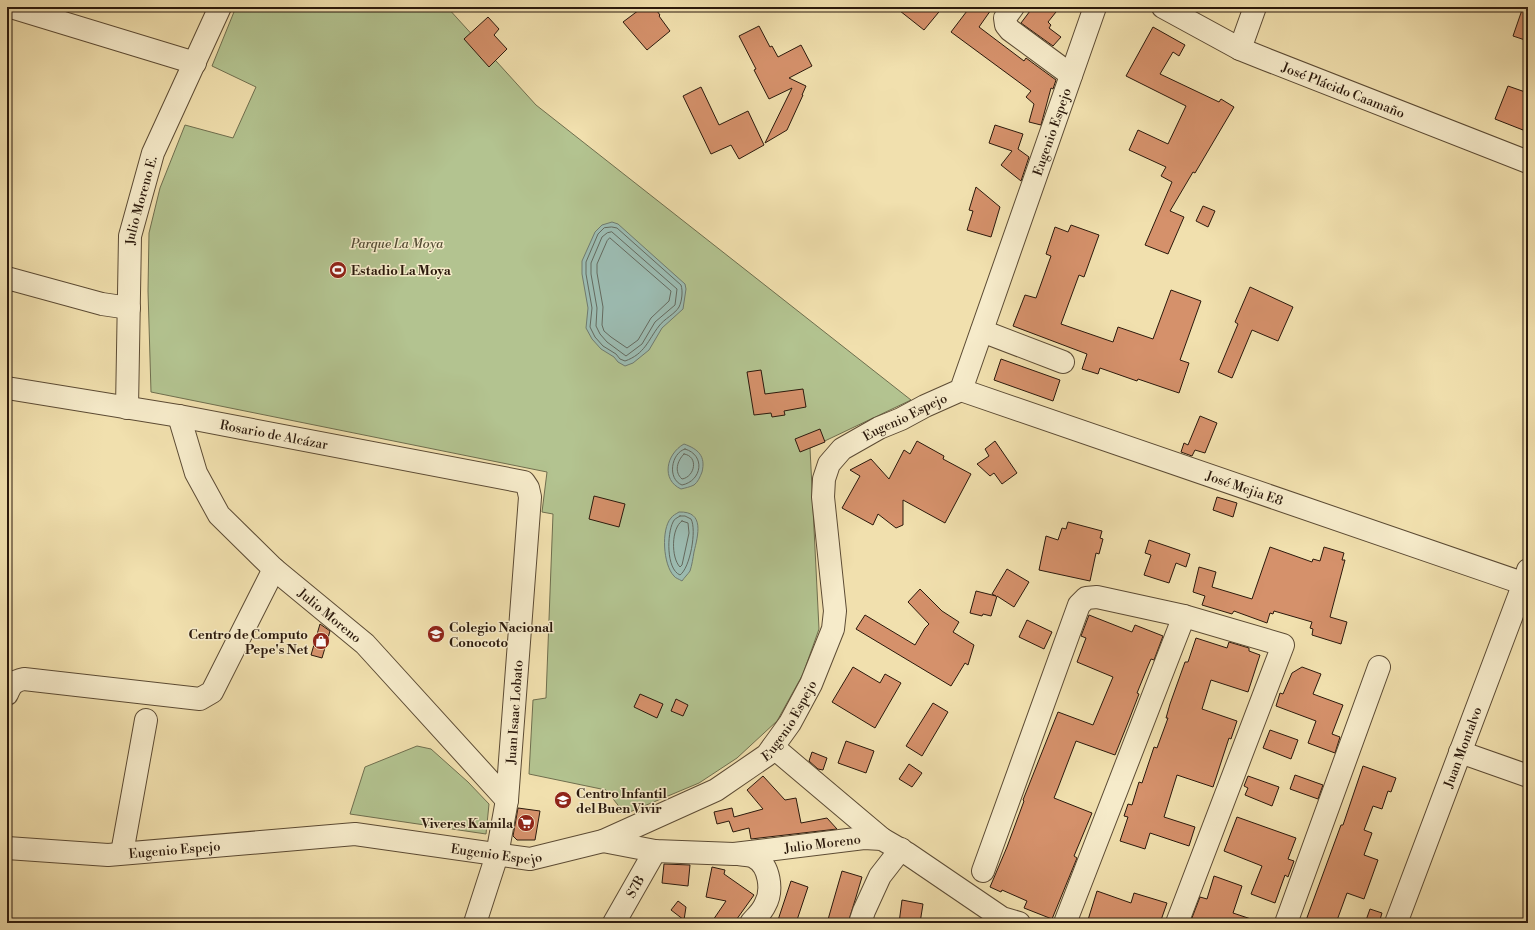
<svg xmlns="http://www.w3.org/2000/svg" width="1535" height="930" font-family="'Libre Bodoni',serif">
  <rect width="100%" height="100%" fill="#f1e0ae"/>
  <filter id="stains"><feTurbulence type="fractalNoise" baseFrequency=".005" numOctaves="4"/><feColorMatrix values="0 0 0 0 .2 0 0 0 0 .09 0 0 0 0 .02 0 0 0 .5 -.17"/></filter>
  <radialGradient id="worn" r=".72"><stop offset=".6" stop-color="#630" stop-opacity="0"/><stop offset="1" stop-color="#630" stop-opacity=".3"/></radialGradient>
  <g fill="#b3c390" stroke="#6f6e4e">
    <polygon points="236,7 447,7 536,105 911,400 810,448 819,629 803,674 777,721 737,758 699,783 625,814 606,790 529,774 533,700 546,698 553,514 542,512 547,472 151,392 148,291 149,233 160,188 185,125 233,138 256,87 212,66"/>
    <polygon points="417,746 431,749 468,782 489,804 486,834 350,814 365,767"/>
  </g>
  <g fill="#9cbcb2" stroke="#6f7b70">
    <polygon points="612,222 618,224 685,284 686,289 683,309 662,328 649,350 633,363 625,366 618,362 614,357 601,349 592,339 586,328 588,308 582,274 582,261 595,232 602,225"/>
    <path d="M 684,444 C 698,449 706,456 702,472 C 700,477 698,482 694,485 C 690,487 685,488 681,489 C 661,480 666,454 684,444 Z"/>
    <path d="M 679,512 C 705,511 698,535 694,552 C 693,558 692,565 690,571 C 688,574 684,578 682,581 C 679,579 675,578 674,576 C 663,565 661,529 671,518 C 673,515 676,514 679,512 Z"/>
  </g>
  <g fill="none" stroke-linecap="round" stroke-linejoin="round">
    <g stroke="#646a5f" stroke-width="1">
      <path d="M 612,227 L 617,228 L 681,285 C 683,291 682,301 679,307 C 675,314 664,319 659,326 C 648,340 645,354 625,361 L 620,359 L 616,354 L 603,346 L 595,337 L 590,327 L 592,308 L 586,274 L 586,262 L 598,234 L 604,228 Z"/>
      <polygon points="612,232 677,289 675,305 655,322 642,344 626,356 607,342 600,334 596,326 597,308 591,274 591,263 602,237 607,233"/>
      <polygon points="610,238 671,291 669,301 651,318 638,340 627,348 611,337 604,331 602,325 603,307 597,273 597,264 607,241"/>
      <path d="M 685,449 C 706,455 702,481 682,485 C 667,479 671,453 685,449 Z"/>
      <path d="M 684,454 C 699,456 695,477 682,479 C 674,472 677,461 684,454 Z"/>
      <path d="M 680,516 L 685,516 L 691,519 C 697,530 690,568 680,575 C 666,569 667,534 673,522 C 674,519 677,518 680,516 Z"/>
      <path d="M 682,521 L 688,523 L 689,533 L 682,565 L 680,567 C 671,558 671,528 682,521 Z"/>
    </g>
  </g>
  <g fill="#d5916b" stroke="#2b190c">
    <polygon points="643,7 654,7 660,15 659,16 670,31 647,50 623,22"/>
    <polygon points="895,7 943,7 924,30"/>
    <polygon points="970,7 993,7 979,27 1024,61 1026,58 1056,80 1053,89 1051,88 1041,125 1029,122 1034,104 1026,97 1031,91 951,32"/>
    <polygon points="1033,7 1060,7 1048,22 1051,25 1049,28 1061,37 1053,46 1021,23"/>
    <polygon points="1523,7 1528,7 1528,41 1513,36"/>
    <polygon points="488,17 499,29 494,35 507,49 489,67 464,39"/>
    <polygon points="759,26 770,47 772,46 778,57 801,45 812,66 789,78 806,86 802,95 803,95 787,130 765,143 792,88 769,99 754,70 756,69 739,36"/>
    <polygon points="1153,27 1185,45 1179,56 1173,52 1160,74 1219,102 1221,99 1234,107 1195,173 1193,172 1170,211 1184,217 1168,254 1145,245 1172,182 1161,176 1166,167 1129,150 1138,130 1168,144 1186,106 1126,76"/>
    <polygon points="1508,86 1528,93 1528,116 1523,130 1495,119"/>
    <polygon points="701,87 719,125 748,111 764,145 739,159 731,145 711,154 683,96"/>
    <polygon points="995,125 1023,134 1018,149 1029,157 1021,181 1001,165 1012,151 989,143"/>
    <polygon points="976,187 1000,207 991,237 967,230 973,211 969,210"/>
    <polygon points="1203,206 1215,211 1208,227 1196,221"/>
    <polygon points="1071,225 1099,235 1084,277 1079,275 1061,324 1113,342 1118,327 1153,339 1171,290 1201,301 1180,360 1189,363 1179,393 1138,379 1137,381 1100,368 1098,374 1082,369 1087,354 1013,326 1025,295 1036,298 1051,256 1046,254 1055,227 1068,232"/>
    <polygon points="1250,287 1293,307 1278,341 1252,330 1232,378 1218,372 1238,324 1235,322"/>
    <polygon points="1001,359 1060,380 1053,401 994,380"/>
    <polygon points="761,370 765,394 803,389 806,407 784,411 785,415 772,417 771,413 754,415 747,372"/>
    <polygon points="1200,416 1217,423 1205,453 1195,450 1192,456 1181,452 1184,443 1188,445"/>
    <polygon points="820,429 825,442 800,452 795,439"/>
    <polygon points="917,441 944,456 943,459 971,474 945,523 903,500 903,525 896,528 878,514 873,525 842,508 860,476 850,470 871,459 889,479 904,450 910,454"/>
    <polygon points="995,441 1017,473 1002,484 994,473 990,476 977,464 989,456 985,449"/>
    <polygon points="594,496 625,504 619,527 589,519"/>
    <polygon points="1217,497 1237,503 1233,517 1213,510"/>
    <polygon points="1068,522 1102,531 1100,538 1103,539 1099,554 1096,553 1090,581 1039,570 1046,536 1058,540 1062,528 1066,529"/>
    <polygon points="1149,540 1190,554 1186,567 1176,563 1169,583 1144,575 1151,555 1145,553"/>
    <polygon points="1270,547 1312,562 1313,559 1320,561 1324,547 1344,553 1342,560 1345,560 1330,617 1347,622 1341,644 1312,635 1313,629 1310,628 1312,622 1274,611 1273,614 1270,613 1267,623 1234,611 1232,614 1202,605 1205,596 1193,592 1199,567 1216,572 1212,587 1252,599"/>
    <polygon points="1007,569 1029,582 1014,607 997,596 991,616 983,614 982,616 970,613 976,591 996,596 992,594"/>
    <polygon points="920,589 942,611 959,622 953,632 974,645 968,665 965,663 951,686 856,629 865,615 915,645 925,628 929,624 908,602"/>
    <polygon points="1089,615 1132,632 1135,625 1163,636 1154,660 1151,659 1148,666 1137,693 1139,694 1129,720 1115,755 1076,741 1058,788 1054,798 1092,813 1074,856 1077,858 1052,919 1024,908 1027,901 1002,890 1001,892 990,887 1007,847 1024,801 1023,800 1058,712 1093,725 1113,677 1077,662 1086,638 1081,636"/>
    <polygon points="1027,620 1052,632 1044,649 1019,637"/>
    <polygon points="320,624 330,631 322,658 311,655"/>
    <polygon points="1196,638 1227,648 1229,642 1249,648 1249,651 1260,655 1248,692 1211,680 1202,709 1237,721 1231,739 1229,738 1213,787 1177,775 1164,817 1195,827 1189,846 1150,833 1145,849 1120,841 1128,817 1124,816 1128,804 1132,805 1139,782 1142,783 1154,747 1157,748 1168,718 1166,718 1170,704 1185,662 1188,662"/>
    <polygon points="853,667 880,683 885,674 901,683 875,728 832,702"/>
    <polygon points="1302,667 1321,674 1313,694 1343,705 1332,734 1340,737 1335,753 1308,743 1316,721 1276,706 1280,693 1283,694 1292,673"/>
    <polygon points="640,694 663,704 657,718 634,707"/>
    <polygon points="676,699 688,705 683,716 671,711"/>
    <polygon points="933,703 948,712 922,756 906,746"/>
    <polygon points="1270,730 1298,740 1291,759 1263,748"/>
    <polygon points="846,741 874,751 866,773 838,763"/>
    <polygon points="812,752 827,758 823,770 818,769 809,761"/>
    <polygon points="909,764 922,773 912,787 899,779"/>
    <polygon points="1363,766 1396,778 1391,792 1388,791 1382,809 1373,806 1364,830 1372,833 1364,855 1378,860 1364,899 1347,893 1336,923 1305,923 1341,825 1343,825"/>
    <polygon points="1295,775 1323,785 1318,799 1290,789"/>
    <polygon points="763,776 785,800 796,798 801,823 827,818 837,829 751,839 749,828 733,832 729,821 717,824 714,812 732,808 734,817 763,809 747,790"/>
    <polygon points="1248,776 1279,787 1272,806 1245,795 1248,788 1244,786"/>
    <polygon points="518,808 540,811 535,840 517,840 513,836"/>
    <polygon points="1237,817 1296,838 1288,859 1294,861 1288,877 1285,875 1275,903 1251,894 1262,866 1224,851"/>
    <polygon points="664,864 690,865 688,886 662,883"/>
    <polygon points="712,867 725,870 724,874 754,895 734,923 711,923 726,901 706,897"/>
    <polygon points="842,871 862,877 856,897 848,923 827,923"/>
    <polygon points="1214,876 1242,886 1233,913 1257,921 1257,923 1190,923 1200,897 1207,899"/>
    <polygon points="791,881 808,887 796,923 777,923"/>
    <polygon points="1097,891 1131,903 1134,893 1167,903 1160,923 1087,923"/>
    <polygon points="902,900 923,904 920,923 899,923"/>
    <polygon points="678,901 686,907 684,920 671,910"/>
    <polygon points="1370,909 1382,913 1379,923 1365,923"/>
  </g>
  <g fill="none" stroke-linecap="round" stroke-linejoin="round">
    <defs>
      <g id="minor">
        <polyline points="11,7 195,63"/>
        <polyline points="1013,7 1005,18 1006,25 1010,30 1071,75"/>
        <path id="s1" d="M 1163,7 L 1240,49 L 1265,59 L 1528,162"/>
        <polyline points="1240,49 1255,7"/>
        <polyline points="7,278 102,304 129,308"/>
        <polyline points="982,331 1063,362"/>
        <path id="s2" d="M 7,388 L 179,416 L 524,482 L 528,488 L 530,497 L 507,800 L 497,855 L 475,923"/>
        <path id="s3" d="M 961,390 L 1528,585"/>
        <path id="s4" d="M 127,408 L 130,236 L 153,153 L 220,7"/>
        <path id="s5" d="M 179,416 L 196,473 L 219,515 L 274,569 L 365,644 L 507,800"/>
        <path d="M 7,694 C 11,684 14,681 24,679 L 200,699 L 212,692 L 274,569"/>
        <polyline points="773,747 882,839"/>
        <polyline points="1460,752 1528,776"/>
        <path id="s6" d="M 603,841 L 655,851 L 734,854 L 864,838 L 882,839 L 908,854 L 1002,918 L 1019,923"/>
        <path id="s7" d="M 7,848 L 108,855 L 355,834 L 530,859 L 603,841 L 716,790 L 767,755 L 790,723 L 811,684 L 833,629 L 835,611 L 823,497 L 824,479 L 829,464 L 842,449 L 879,428 L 901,419 L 925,406 L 961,390 L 1095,7"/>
        <polyline points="122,853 146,720"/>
        <path d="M 738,854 C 743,855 750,855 754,857 C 770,865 773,891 765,905 C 762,912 756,917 751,923"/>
        <polyline points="983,871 1079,605 1086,598 1097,597 1184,616 1283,645 1177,923"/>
        <path id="s8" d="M 614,923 L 655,851"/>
        <polyline points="860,923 864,911 880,876 901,849"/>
        <polyline points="1065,923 1184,616"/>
        <polyline points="1286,923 1379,667"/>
        <path id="s9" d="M 1396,923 L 1524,583 L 1528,570"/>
      </g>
    </defs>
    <use href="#minor" stroke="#5c4b34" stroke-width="24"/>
    <use href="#minor" stroke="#f6ebca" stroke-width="22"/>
  </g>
  <defs>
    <symbol id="stadium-disc" viewBox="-11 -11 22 22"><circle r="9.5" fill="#8f2418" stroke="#f6ebca"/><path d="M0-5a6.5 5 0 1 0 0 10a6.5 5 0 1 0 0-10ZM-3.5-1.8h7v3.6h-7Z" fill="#fff"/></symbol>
    <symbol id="university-disc" viewBox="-11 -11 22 22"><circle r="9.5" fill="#8f2418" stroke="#f6ebca"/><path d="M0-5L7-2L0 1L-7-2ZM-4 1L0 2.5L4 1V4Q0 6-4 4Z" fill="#fff"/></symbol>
    <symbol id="shop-disc" viewBox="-11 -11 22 22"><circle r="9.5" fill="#8f2418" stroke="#f6ebca"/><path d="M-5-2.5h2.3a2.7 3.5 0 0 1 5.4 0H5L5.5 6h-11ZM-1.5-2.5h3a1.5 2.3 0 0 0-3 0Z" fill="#fff"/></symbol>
    <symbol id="school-disc" viewBox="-11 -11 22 22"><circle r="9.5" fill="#8f2418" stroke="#f6ebca"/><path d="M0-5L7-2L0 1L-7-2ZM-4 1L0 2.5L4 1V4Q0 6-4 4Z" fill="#fff"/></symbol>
    <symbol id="supermarket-disc" viewBox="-11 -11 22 22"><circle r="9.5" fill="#8f2418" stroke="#f6ebca"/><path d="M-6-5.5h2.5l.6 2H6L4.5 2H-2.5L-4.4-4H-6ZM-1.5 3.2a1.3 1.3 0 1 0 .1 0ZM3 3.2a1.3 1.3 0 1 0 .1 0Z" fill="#fff"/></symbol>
  </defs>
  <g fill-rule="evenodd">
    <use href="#stadium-disc" x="328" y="260" width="20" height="20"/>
    <use href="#university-disc" x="426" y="624" width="20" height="20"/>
    <use href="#shop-disc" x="311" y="631" width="20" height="20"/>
    <use href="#school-disc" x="553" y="790" width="20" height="20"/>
    <use href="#supermarket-disc" x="516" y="813" width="20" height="20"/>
  </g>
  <g text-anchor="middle" stroke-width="3" stroke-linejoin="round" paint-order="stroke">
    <g font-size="13" fill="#2b190c" stroke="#f6ebca">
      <text dy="5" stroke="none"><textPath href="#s1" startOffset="199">José Plácido Caamaño</textPath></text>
      <text dy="5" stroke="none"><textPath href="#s7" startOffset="1523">Eugenio Espejo</textPath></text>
      <text dy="5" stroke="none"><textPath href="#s4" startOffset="209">Julio Moreno E.</textPath></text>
      <text dy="5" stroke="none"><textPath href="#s7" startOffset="1187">Eugenio Espejo</textPath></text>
      <text dy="5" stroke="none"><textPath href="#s2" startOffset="271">Rosario de Alcázar</textPath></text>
      <text dy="5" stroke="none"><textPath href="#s3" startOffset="300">José Mejia E8</textPath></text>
      <text dy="5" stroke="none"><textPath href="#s5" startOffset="257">Julio Moreno</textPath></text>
      <text transform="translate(514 712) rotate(-86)" y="5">Juan Isaac Lobato</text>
      <text dy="5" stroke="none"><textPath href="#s7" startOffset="828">Eugenio Espejo</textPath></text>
      <text dy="5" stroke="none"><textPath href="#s9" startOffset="188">Juan Montalvo</textPath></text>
      <text dy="5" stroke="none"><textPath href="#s6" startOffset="221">Julio Moreno</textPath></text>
      <text dy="5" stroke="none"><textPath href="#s7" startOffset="168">Eugenio Espejo</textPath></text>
      <text dy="5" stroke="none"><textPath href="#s7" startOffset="492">Eugenio Espejo</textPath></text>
      <text dy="5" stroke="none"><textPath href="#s8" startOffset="42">S7B</textPath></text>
    </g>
    <g font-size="13" font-style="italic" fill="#544c34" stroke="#f6ebca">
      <text x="397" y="248">Parque La Moya</text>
    </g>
    <g font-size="13" font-weight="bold" fill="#2b190c" stroke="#f6ebca" text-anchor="start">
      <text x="351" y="275">Estadio La Moya</text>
      <text x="449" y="632">Colegio Nacional<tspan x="449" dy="15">Conocoto</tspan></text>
      <text x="308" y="639" text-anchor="end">Centro de Computo<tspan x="308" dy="15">Pepe's Net</tspan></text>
      <text x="576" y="798">Centro Infantil<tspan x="576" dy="15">del Buen Vivir</tspan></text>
      <text x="513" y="828" text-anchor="end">Viveres Kamila</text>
    </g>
  </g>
  <rect width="1535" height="930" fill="none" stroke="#f1e0ae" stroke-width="24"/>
  <rect x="8" y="8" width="1519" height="914" fill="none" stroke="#2b190c" stroke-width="2"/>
  <rect x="12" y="12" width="1511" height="906" fill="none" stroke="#2b190c"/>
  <rect width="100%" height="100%" filter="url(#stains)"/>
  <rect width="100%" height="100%" fill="url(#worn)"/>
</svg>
